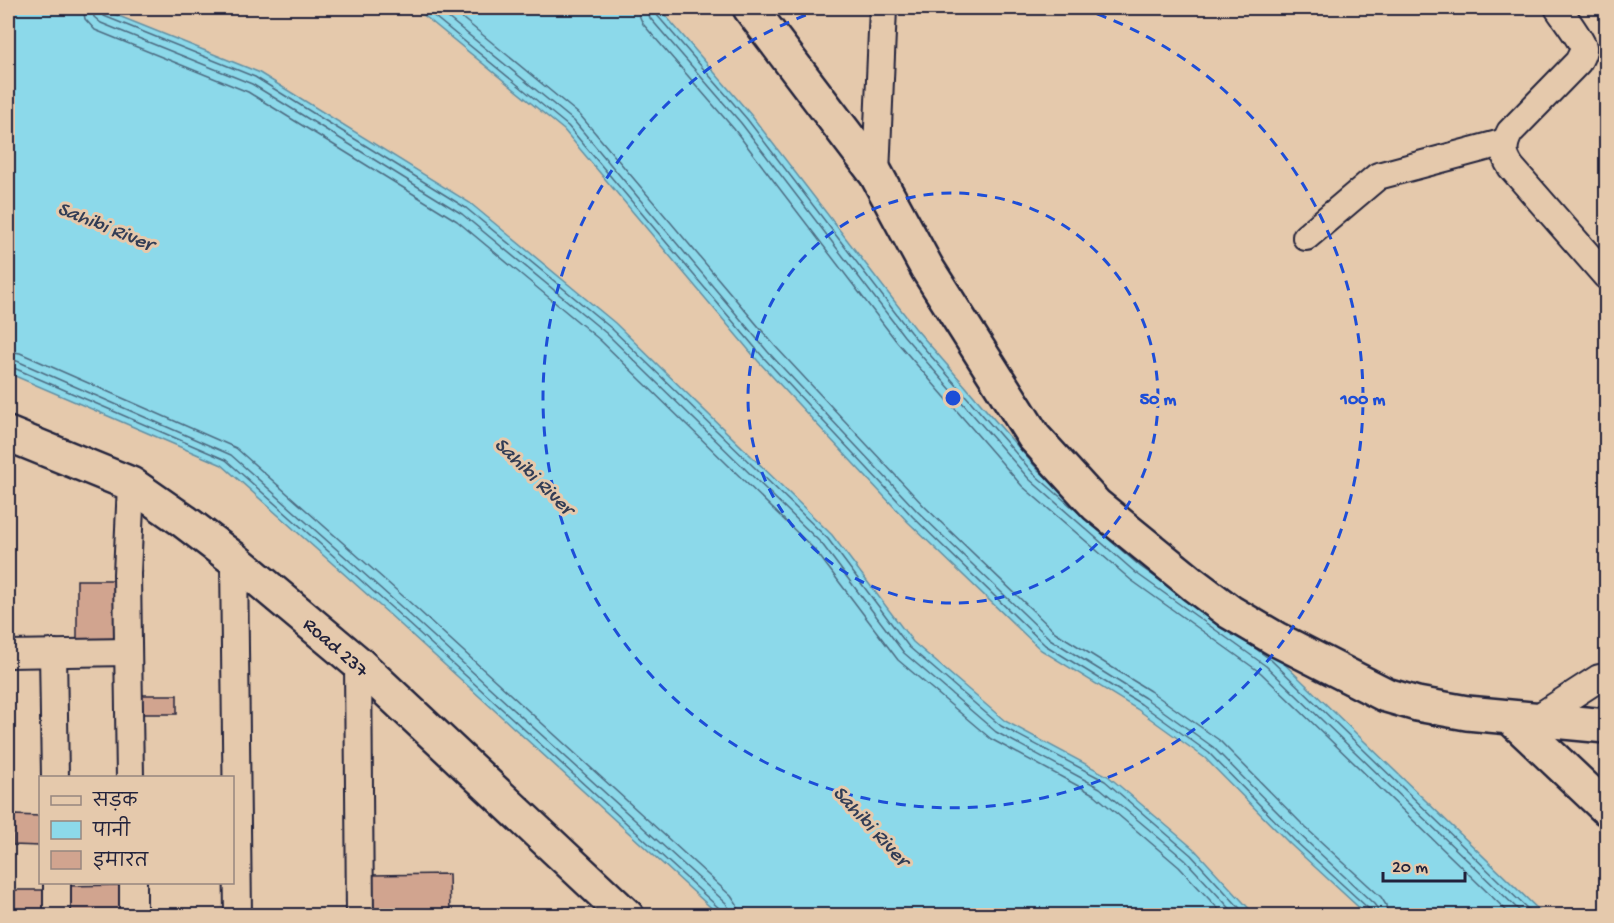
<svg xmlns="http://www.w3.org/2000/svg" width="1614" height="923" font-family="'Gochi Hand','Playpen Sans Deva',sans-serif">
  <rect width="100%" height="100%" fill="#e5c9ac"/>
  <filter id="ink" filterUnits="userSpaceOnUse"><feTurbulence type="fractalNoise" baseFrequency=".0167" numOctaves="2"/><feDisplacementMap in="SourceGraphic" scale="12" xChannelSelector="R" yChannelSelector="G"/><feConvolveMatrix kernelMatrix="1 2 1 2 8 2 1 2 1" color-interpolation-filters="sRGB"/></filter>
  <g filter="url(#ink)">
    <g fill="#8cd9ea" stroke="#6290a4" stroke-width="1.5">
      <polygon points="8,8 99,8 258,72 470,203 615,323 832,535 913,642 1005,721 1108,776 1195,850 1255,915 719,915 389,614 222,465 8,373"/>
      <polygon points="415,8 659,8 751,115 915,328 1038,470 1145,562 1275,655 1544,915 1367,915 1290,844 1205,758 1137,709 1041,650 908,522 758,361 564,130"/>
    </g>
    <g fill="none" stroke-linecap="round" stroke-linejoin="round">
      <g stroke="#4c6b81" stroke-width="1.5">
        <polyline points="83,8 85,19 95,30 248,92 457,221 600,340 815,550 898,660 991,739 1095,795 1179,867 1225,916"/>
        <polyline points="92,8 94,17 101,23 252,84 462,214 606,333 822,544 904,653 996,732 1100,788 1185,860 1237,916"/>
        <polyline points="100,8 100,12 104,16 255,77 466,208 611,328 828,539 909,647 1001,726 1105,781 1191,855 1247,916"/>
        <polyline points="424,8 568,126 763,357 913,517 1045,645 1141,704 1209,753 1294,840 1369,909 1371,916"/>
        <polyline points="436,8 574,121 768,352 918,512 1050,639 1145,698 1213,747 1299,834 1374,904 1377,908 1378,916"/>
        <polyline points="450,8 580,115 775,346 924,506 1055,632 1150,691 1219,740 1306,828 1381,897 1386,905 1387,916"/>
        <polyline points="638,8 639,15 643,24 734,129 897,342 1022,486 1131,580 1261,673 1512,916"/>
        <polyline points="647,8 650,18 741,123 904,336 1029,479 1136,573 1266,666 1525,916"/>
        <polyline points="655,8 656,14 747,119 910,332 1034,474 1080,514"/>
        <polyline points="8,351 20,353 236,448 404,597 731,896 737,905 739,916"/>
        <polyline points="8,360 17,361 231,455 398,604 726,903 729,909 730,916"/>
        <polyline points="8,367 14,368 226,460 393,609 720,909 722,916"/>
        <polyline points="1098,530 1141,567 1165,584"/>
        <polyline points="1248,643 1271,660 1535,916"/>
      </g>
    </g>
    <g fill="#d1a48f" stroke="#22223b" stroke-width="1.5">
      <rect x="77" y="580" width="42" height="64"/>
      <polygon points="8,588 10,588 9,650 8,650"/>
      <rect x="136" y="695" width="41" height="19"/>
      <polygon points="13,815 40,816 40,846 13,845"/>
      <polygon points="449,874 450,916 372,916 371,875"/>
      <polygon points="126,885 126,912 65,913 64,886"/>
      <rect x="8" y="890" width="46" height="24"/>
    </g>
    <g fill="none" stroke-linecap="round" stroke-linejoin="round">
      <defs>
        <g id="street">
          <path d="M 1558,8 C 1563,16 1581,39 1583,47 C 1584,52 1580,58 1578,62 L 1510,132 C 1503,145 1502,154 1511,167 L 1606,276"/>
          <polyline points="876,174 883,8"/>
          <polyline points="1306,237 1378,176 1505,142"/>
          <polyline points="234,559 238,916"/>
          <polyline points="53,653 55,778"/>
          <polyline points="8,654 128,652"/>
          <polyline points="358,663 360,916"/>
          <polyline points="1534,720 1599,678 1606,677"/>
          <polyline points="130,778 127,574 131,484"/>
          <polyline points="57,882 57,916"/>
          <polyline points="133,882 133,916"/>
        </g>
        <g id="secondary">
          <polyline points="750,8 876,174 927,268 1034,437 1096,505 1193,584 1230,612 1276,639 1386,695 1417,704 1467,713 1606,726"/>
          <polyline points="8,434 131,484 184,521 234,559 358,663 627,916"/>
          <polyline points="1511,718 1606,808"/>
        </g>
      </defs>
      <use href="#street" stroke="#22223b" stroke-width="30"/>
      <use href="#secondary" stroke="#22223b" stroke-width="38"/>
      <use href="#street" stroke="#e5c9ac" stroke-width="26"/>
      <use href="#secondary" stroke="#e5c9ac" stroke-width="33"/>
    </g>
  </g>
  <g fill="none" stroke="#1d4ed8" stroke-width="3" stroke-dasharray="10 8">
    <circle cx="953" cy="398" r="205"/>
    <path d="M1080 8A410 410 0 1 1 826 8"/>
  </g>
  <g text-anchor="middle" stroke-width="6" stroke-linejoin="round" paint-order="stroke">
    <g font-size="20" fill="#22223b" stroke="#e5c9ac">
      <text transform="translate(337 646) rotate(41)" y="7">Road 237</text>
    </g>
    <g font-size="21" font-style="italic" fill="#323d55" stroke="#e5c9ac">
      <text transform="translate(106 225) rotate(22)" y="7">Sahibi River</text>
      <text transform="translate(535 475) rotate(44)" y="7">Sahibi River</text>
      <text transform="translate(872 825) rotate(47)" y="7">Sahibi River</text>
    </g>
  </g>
  <circle cx="953" cy="398" r="9" fill="#1d4ed8" stroke="#e5c9ac" stroke-width="3"/>
  <g font-size="18" text-anchor="middle" font-weight="bold" fill="#1d4ed8" stroke="#e5c9ac" stroke-width="6" stroke-linejoin="round" paint-order="stroke">
    <text x="1158" y="404">50 m</text>
    <text x="1363" y="404">100 m</text>
  </g>
  <rect width="1614" height="923" fill="none" stroke="#e5c9ac" stroke-width="30"/>
  <rect x="15" y="15" width="1584" height="893" fill="none" stroke="#22223b" stroke-width="2" filter="url(#ink)"/>
  <rect x="39" y="776" width="195" height="108" fill="#e5c9ac" stroke="#97867f" stroke-width="1.5"/>
  <rect x="51" y="796" width="30" height="9" fill="#e5c9ac" stroke="#97867f" stroke-width="1.5"/>
  <text x="93" y="806" font-size="18" fill="#22223b">सड़क</text>
  <rect x="51" y="821" width="30" height="18" fill="#8cd9ea" stroke="#97867f" stroke-width="1.5"/>
  <text x="93" y="836" font-size="18" fill="#22223b">पानी</text>
  <rect x="51" y="851" width="30" height="18" fill="#d1a48f" stroke="#97867f" stroke-width="1.5"/>
  <text x="93" y="866" font-size="18" fill="#22223b">इमारत</text>
  <path d="M1383 872v9h82v-9" fill="none" stroke="#22223b" stroke-width="3"/>
  <text x="1392" y="872" font-size="18" fill="#22223b" stroke="#e5c9ac" stroke-width="4.5" paint-order="stroke">20 m</text>
</svg>
